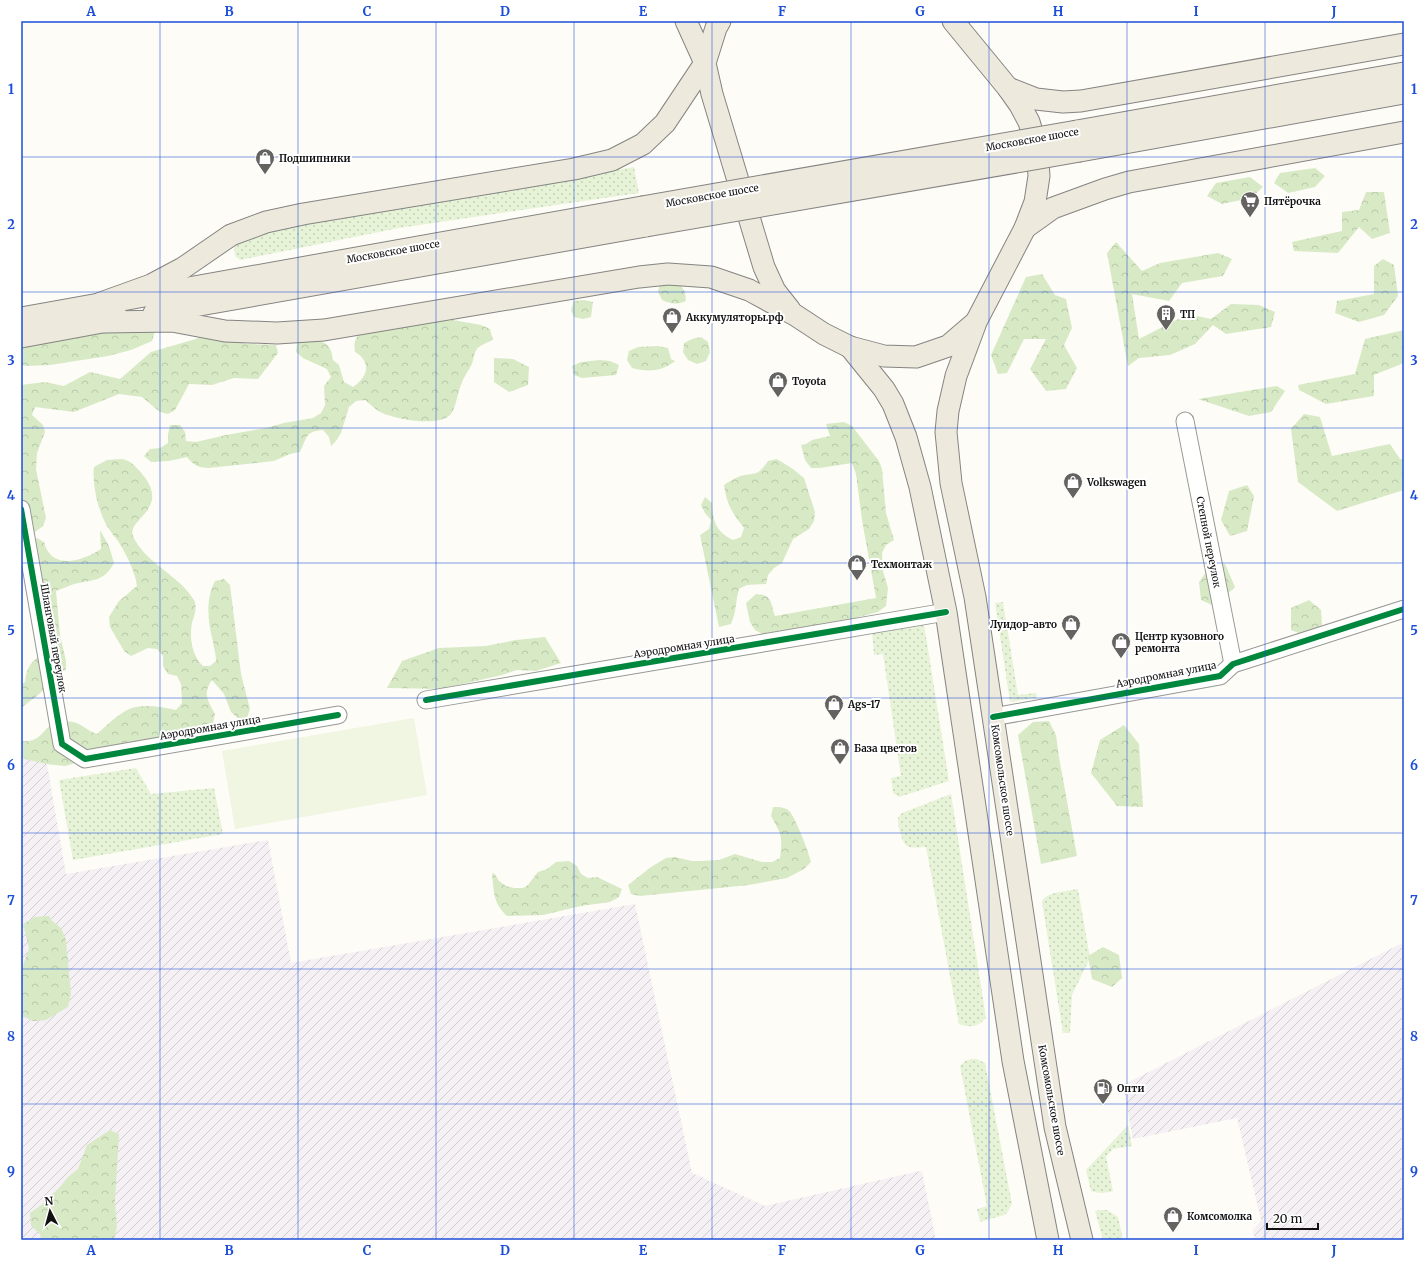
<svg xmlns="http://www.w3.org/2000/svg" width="1425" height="1261" font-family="Merriweather,serif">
  <defs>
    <pattern id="industrial-furrows" width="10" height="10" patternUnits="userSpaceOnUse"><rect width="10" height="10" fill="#f5f0f3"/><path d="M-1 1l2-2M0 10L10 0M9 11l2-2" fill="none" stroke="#d1cdcf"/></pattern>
    <pattern id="grass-dots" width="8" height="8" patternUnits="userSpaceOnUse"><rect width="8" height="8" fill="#e7f3d7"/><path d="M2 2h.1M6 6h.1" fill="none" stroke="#c5cfb8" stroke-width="1.8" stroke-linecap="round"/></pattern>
    <pattern id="forest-crowns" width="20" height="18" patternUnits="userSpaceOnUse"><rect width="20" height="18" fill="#d8eac5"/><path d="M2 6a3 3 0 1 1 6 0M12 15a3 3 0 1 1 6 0" fill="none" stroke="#b8c8a8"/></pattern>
  </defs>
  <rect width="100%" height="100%" fill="#fdfcf7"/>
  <g fill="url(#industrial-furrows)">
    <polygon points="44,747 66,874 268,840 291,963 635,904 692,1173 765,1206 920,1171 922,1172 936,1240 21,1240 21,750"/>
    <polygon points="1404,942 1404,1240 1255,1240 1253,1231 1261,1220 1237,1118 1133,1139 1123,1085"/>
  </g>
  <g fill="url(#grass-dots)">
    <polygon points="634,167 639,193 399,228 240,260 235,256 234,245 293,225 446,198"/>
    <polygon points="1003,602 1018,695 1036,693 1037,698 1010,702 995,603"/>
    <polygon points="924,624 949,781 899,797 893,793 891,778 901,776 883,654 874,655 872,632"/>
    <polygon points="136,768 151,794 214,788 223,834 73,860 59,780"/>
    <path d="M 951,794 L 986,1018 C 977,1027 971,1028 959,1024 L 926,847 C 920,847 912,849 907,846 C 902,843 897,823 898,818 C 899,816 901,815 902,813 Z"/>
    <path d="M 1078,889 L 1090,958 L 1072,995 L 1070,1033 L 1063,1033 L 1042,902 C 1044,892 1068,891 1078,889 Z"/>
    <polygon points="971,1059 977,1059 985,1063 1012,1204 1007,1213 1004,1215 980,1222 977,1209 987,1206 960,1066 965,1061"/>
    <path d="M 1128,1125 L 1132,1146 L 1113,1149 L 1106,1157 L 1113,1191 C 1106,1193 1099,1194 1091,1191 L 1086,1170 Z"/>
    <polygon points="1101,1210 1107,1210 1118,1217 1123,1240 1103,1240 1095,1211"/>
  </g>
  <g fill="url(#forest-crowns)">
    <polygon points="1315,168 1325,176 1315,187 1288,193 1274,183 1280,173"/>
    <polygon points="1250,177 1263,187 1251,198 1222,204 1207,196 1216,183"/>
    <polygon points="1366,192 1384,192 1390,233 1372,239 1359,227 1338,253 1294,251 1292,242 1342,231 1342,212 1359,210"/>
    <polygon points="1116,242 1142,271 1160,263 1218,253 1232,259 1223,276 1182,283 1169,301 1132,294 1139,339 1188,314 1211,319 1231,304 1259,305 1275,312 1271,327 1226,334 1213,325 1195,344 1170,355 1139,358 1128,366 1107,253"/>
    <polygon points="1383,259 1394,265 1398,296 1384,315 1359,322 1335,313 1337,301 1374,294 1374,266"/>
    <polygon points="1042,274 1055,295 1066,299 1072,328 1064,345 1077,368 1066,389 1046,391 1030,369 1046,339 1024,339 1007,373 998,374 991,355 1026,277"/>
    <path d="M 660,282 L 680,284 L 685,292 L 686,301 C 676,305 671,304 662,300 L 658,292 Z"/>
    <polygon points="584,300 593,302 591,317 583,319 574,317 571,310 574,301"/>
    <path d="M 453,320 L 481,325 L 490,329 L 493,340 C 488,342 480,345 477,349 C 473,354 474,361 471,366 C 465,376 462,380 459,391 C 457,398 455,408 451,414 C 439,428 394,419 380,412 C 375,409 370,404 365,400 L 356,401 L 349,407 L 341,433 L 336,441 L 331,446 L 329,437 L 323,430 C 305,431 307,438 300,452 L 290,454 L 274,461 L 209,468 C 199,468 193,465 187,457 L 169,461 L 151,462 L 144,456 L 150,449 L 160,448 L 168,443 L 168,434 L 170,425 L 180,425 L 185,432 L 186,441 L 196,442 L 226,435 L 266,428 L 284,423 L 313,418 L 321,413 L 325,405 L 324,386 L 331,377 L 327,369 L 303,358 L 296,352 L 297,343 C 308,340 326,337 331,351 C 332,353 332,357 333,360 L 339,365 L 344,382 L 353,387 C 368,377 372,362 355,352 C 354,346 354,339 359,335 C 372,324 434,322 453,320 Z"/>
    <polygon points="1404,330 1404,363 1374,375 1374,396 1326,404 1299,390 1298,385 1355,374 1365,339"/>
    <polygon points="155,331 152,341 131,350 108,356 50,365 27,366 21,365 21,349 64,333"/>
    <polygon points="220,337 247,344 276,345 278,353 258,379 234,378 212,385 189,384 175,410 168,414 160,412 142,397 119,394 74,412 35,407 32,415 43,425 45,432 37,453 36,469 46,518 43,526 31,535 21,532 21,385 45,382 64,386 90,372 120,379 151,352 199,338"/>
    <polygon points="701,337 708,342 710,352 706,361 697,364 688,360 683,352 684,343 692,339"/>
    <path d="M 658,346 L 668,348 L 671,359 L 675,361 C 662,372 647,372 632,368 L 627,360 L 629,351 L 638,347 Z"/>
    <polygon points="494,358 513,359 529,367 528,385 509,392 494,382"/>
    <polygon points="600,360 610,361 619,365 616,375 582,378 574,375 572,366 581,362"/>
    <polygon points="1277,386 1285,391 1271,412 1249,416 1198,399"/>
    <polygon points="1304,414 1320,417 1332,456 1390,444 1400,459 1404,459 1404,490 1337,511 1298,482 1291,429"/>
    <path d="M 844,422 L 852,426 L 879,461 L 882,469 L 886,513 L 894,540 L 886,545 L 882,553 L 883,571 L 888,588 L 886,606 L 878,612 L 858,617 L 840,625 L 764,635 L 755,630 L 750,622 L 746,603 L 756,594 C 773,595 770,602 775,616 L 876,598 L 862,520 L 856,474 L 852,463 L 820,468 L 811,468 L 805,460 L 801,445 L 806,444 L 812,440 L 830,436 L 826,424 Z"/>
    <path d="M 122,459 C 132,461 136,467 143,475 C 171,510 126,519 133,536 C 145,563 179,575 194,600 C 198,608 194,615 192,623 C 189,637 192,656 203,666 L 210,666 L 216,661 C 216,654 214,649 213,642 C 208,622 205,600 215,581 L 224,579 L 230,585 L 241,674 L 250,709 L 247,718 L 238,718 L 231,712 L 224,694 L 212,680 C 202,694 208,700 215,714 L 213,723 L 182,737 L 145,745 L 65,766 L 46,764 L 21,758 L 21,741 C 41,743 42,730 56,720 C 62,721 68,721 73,722 C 82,724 88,731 97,734 C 106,726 116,716 127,710 C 142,703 160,707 176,710 L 182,703 L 181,684 L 177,676 L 168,674 L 163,666 L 163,656 L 157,649 L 148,648 L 131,656 L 124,651 L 110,627 L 109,617 L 119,601 L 137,586 C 135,571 126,554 118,541 C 114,536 110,531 107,526 C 98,510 92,485 94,467 L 107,460 Z"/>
    <path d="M 777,459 L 793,469 L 804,478 L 815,512 L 814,521 L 809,529 L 793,539 L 782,563 L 774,568 L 768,575 L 766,584 L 747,585 L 739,589 C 735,603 737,610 731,624 L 719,627 L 700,535 L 709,529 L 711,520 L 705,513 L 701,505 L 705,497 L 712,503 C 713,521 715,531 733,540 L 741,537 L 744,528 C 732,512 727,506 724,485 C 728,482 733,479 738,477 C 754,471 756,479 768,461 Z"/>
    <polygon points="1247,485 1254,496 1247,531 1230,536 1221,520 1229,491"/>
    <path d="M 100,530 L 109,546 L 114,563 C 103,583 93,579 74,584 C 68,586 62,589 56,591 L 60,635 L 66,661 L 66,669 L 38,695 L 21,708 L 21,685 L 25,682 C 26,670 30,662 40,656 L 29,543 L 37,538 L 44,542 C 51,571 83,561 101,549 Z"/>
    <polygon points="1225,564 1235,587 1214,606 1201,600 1199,582 1211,565"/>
    <polygon points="1309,600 1321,610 1322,625 1304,635 1291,630 1291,608"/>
    <polygon points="545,637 561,663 536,671 517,670 502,675 441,689 387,688 402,661 439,648 486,646 516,640"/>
    <polygon points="1049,721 1056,735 1059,757 1077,856 1041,864 1018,735 1033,722"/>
    <polygon points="1124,725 1139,744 1143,807 1117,806 1091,773 1100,740"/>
    <path d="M 773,807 C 780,807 786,807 790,812 C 796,819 809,853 811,862 L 804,869 L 787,878 L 749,885 L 640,896 L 631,894 L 628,885 L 651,867 L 666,858 L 675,857 L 692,861 L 701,861 L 719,860 L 735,854 L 762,862 L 772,862 L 780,858 C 783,836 781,834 771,816 Z"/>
    <path d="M 569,861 L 577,866 L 581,874 L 588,878 L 597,877 L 622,889 L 619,897 L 610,902 L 581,906 L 543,915 L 507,916 C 493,903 494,892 492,874 L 494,873 L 499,881 L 506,886 L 514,888 L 523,888 L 528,885 L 538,872 L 547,869 L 556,862 Z"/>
    <polygon points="49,916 51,920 61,928 66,940 71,994 68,1007 46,1020 33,1021 22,1016 21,1011 21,971 29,948 23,924 35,917"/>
    <polygon points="1103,947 1119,955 1122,978 1112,987 1092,979 1088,956"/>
    <polygon points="110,1130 119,1134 115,1201 117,1227 114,1240 41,1240 40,1234 31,1226 30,1213 40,1206 59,1188 68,1177 78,1169 87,1145"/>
  </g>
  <polygon fill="#f0f6e1" points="414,718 427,795 235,829 222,751"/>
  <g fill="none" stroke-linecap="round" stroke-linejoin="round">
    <defs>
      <g id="minor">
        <polyline points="1185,421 1233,664"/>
        <polyline points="21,509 62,744 85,759 338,715"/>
        <polyline points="426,700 946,612"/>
        <polyline points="993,717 1220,676 1233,664 1404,609"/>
      </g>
      <g id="major">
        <polyline points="686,21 705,63 712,94 764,267 775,291 790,310"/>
        <polyline points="1008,88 1036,99 1063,102 1081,101 1404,44"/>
        <polyline points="1077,131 1404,73"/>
        <polyline points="1080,151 1404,93"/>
        <polyline points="1025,228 1053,208 1105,189 1129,182 1404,132"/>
        <polyline points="101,303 151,285 183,268 231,235 266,222 303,214 574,169 612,160 643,144 665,123 705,63 716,28 720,21"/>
        <polyline points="154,313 646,226"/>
        <polyline points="21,318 642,207"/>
        <polyline points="105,322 172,321 225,331 277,333 324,330 639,277 668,274 711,277 749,290 795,315 824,334 850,347 884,356 916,357 948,346 976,322 1025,228 1035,202 1039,176 1037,148 1029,122 1020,105 1008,88 953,21"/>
        <polyline points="975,325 956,376 948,411 946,432 951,483 975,597 1055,1127 1082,1240"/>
        <polyline points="21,337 119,319"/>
        <polyline points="850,347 884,389 893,404 906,437 920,487 946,612 1013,1061 1048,1240"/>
      </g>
    </defs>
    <use href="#minor" stroke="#979795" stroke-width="19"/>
    <use href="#major" stroke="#858482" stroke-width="23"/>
    <use href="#minor" stroke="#fffffe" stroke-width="17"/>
    <use href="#major" stroke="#ede9dc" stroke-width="21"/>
    <defs>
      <g id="major-bridge">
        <polyline points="642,207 1077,131"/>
        <polyline points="646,226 1080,151"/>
      </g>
    </defs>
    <use href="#major-bridge" stroke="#858482" stroke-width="23" stroke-linecap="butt"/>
    <use href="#major-bridge" stroke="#ede9dc" stroke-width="21"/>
    <defs>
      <g id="cycleway">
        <polyline points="21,509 62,744 85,759 338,715"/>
        <polyline points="426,700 946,612"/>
        <polyline points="993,717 1220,676 1233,664 1404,609"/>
      </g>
    </defs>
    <use href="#cycleway" stroke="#fff" stroke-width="8"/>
    <use href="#cycleway" stroke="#00873e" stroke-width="6"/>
  </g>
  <path fill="none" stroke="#1d4ed8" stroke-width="1" stroke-opacity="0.55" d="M 160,21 L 160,1240M 298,21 L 298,1240M 436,21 L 436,1240M 574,21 L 574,1240M 712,21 L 712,1240M 851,21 L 851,1240M 989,21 L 989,1240M 1127,21 L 1127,1240M 1265,21 L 1265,1240M 21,157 L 1404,157M 21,292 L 1404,292M 21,428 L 1404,428M 21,563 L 1404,563M 21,698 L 1404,698M 21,833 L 1404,833M 21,969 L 1404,969M 21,1104 L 1404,1104"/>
  <defs>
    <symbol id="shop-pin" viewBox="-11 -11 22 30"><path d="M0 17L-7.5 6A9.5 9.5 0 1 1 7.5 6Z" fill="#646362" stroke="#fff"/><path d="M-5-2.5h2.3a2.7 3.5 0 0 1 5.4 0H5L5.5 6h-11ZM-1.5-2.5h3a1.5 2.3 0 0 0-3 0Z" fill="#fff"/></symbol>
    <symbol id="supermarket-pin" viewBox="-11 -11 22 30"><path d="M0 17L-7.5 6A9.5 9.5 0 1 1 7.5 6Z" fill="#646362" stroke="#fff"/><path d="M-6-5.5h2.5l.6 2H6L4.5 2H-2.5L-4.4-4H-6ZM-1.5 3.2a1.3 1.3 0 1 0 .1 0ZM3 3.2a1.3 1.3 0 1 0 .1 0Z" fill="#fff"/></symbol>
    <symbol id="building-pin" viewBox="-11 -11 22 30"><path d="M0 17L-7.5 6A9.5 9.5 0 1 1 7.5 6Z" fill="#646362" stroke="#fff"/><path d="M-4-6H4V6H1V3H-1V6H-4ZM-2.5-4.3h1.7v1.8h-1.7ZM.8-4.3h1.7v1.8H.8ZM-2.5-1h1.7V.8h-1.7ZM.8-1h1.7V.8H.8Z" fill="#fff"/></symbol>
    <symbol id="fuel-pin" viewBox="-11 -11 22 30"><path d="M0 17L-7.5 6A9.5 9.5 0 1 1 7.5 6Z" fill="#646362" stroke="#fff"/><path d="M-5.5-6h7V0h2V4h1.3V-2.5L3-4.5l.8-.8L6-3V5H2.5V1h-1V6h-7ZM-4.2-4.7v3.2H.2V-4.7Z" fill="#fff"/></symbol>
  </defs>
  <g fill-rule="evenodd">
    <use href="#shop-pin" x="254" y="147" width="22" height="30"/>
    <use href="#supermarket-pin" x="1239" y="190" width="22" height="30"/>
    <use href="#building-pin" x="1155" y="303" width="22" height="30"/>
    <use href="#shop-pin" x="661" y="306" width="22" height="30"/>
    <use href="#shop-pin" x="767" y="370" width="22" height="30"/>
    <use href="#shop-pin" x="1062" y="471" width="22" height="30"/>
    <use href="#shop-pin" x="846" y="553" width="22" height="30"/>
    <use href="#shop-pin" x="1060" y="613" width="22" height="30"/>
    <use href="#shop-pin" x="1110" y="631" width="22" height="30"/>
    <use href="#shop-pin" x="823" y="693" width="22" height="30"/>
    <use href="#shop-pin" x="829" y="737" width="22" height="30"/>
    <use href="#fuel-pin" x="1092" y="1077" width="22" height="30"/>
    <use href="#shop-pin" x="1162" y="1205" width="22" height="30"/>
  </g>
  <g text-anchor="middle" stroke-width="4" stroke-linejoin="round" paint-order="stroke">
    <g font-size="10" fill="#111" stroke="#fff">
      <text transform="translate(1032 139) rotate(-10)" y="4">Московское шоссе</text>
      <text transform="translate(712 195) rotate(-10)" y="4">Московское шоссе</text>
      <text transform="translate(393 251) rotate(-10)" y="4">Московское шоссе</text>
      <text transform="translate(1209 542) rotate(79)" y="4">Степной переулок</text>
      <text transform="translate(54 638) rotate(80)" y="4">Шланговый переулок</text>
      <text transform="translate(684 646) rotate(-9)" y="4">Аэродромная улица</text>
      <text transform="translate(1166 674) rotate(-11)" y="4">Аэродромная улица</text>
      <text transform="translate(210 727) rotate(-10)" y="4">Аэродромная улица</text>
      <text transform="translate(1003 780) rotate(82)" y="4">Комсомольское шоссе</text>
      <text transform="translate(1052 1100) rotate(80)" y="4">Комсомольское шоссе</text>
    </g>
    <g font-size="10" font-weight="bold" fill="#111" stroke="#fff" text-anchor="start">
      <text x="279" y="162">Подшипники</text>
      <text x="1264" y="205">Пятёрочка</text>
      <text x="1180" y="318">ТП</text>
      <text x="686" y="321">Аккумуляторы.рф</text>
      <text x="792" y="385">Toyota</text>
      <text x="1087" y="486">Volkswagen</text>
      <text x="871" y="568">Техмонтаж</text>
      <text x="1057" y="628" text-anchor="end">Луидор-авто</text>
      <text x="1135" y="640">Центр кузовного<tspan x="1135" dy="12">ремонта</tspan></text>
      <text x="848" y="708">Ags-17</text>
      <text x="854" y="752">База цветов</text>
      <text x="1117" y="1092">Опти</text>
      <text x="1187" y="1220">Комсомолка</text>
    </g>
  </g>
  <rect width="1425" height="1261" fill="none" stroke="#ffffff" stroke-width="44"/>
  <g transform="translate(50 1211) rotate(354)" stroke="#ffffff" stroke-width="3" paint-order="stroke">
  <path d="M0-3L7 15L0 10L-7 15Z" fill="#111111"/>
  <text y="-6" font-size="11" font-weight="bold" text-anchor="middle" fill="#111111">N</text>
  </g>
  <path d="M1267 1223v6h51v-6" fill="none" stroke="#111111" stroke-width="2"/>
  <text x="1273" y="1223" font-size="12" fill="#111111" stroke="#ffffff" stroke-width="3" paint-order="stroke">20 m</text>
  <rect x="22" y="22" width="1381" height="1217" fill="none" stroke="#1d4ed8" stroke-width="1.5"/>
  <g font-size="13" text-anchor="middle" font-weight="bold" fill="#1d4ed8">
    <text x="91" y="16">A</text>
    <text x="229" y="16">B</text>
    <text x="367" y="16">C</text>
    <text x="505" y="16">D</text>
    <text x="643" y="16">E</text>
    <text x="782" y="16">F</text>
    <text x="920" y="16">G</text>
    <text x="1058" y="16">H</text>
    <text x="1196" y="16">I</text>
    <text x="1334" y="16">J</text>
    <text x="11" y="94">1</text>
    <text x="1414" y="94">1</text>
    <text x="11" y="229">2</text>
    <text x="1414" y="229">2</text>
    <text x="11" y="365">3</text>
    <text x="1414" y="365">3</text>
    <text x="11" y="500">4</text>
    <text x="1414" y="500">4</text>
    <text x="11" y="635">5</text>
    <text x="1414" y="635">5</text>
    <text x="11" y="770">6</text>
    <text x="1414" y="770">6</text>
    <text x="11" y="905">7</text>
    <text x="1414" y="905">7</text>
    <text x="11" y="1041">8</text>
    <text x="1414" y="1041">8</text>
    <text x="11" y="1176">9</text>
    <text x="1414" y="1176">9</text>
    <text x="91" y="1255">A</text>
    <text x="229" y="1255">B</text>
    <text x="367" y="1255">C</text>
    <text x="505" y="1255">D</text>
    <text x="643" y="1255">E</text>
    <text x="782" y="1255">F</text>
    <text x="920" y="1255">G</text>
    <text x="1058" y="1255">H</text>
    <text x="1196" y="1255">I</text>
    <text x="1334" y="1255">J</text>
  </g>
</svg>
